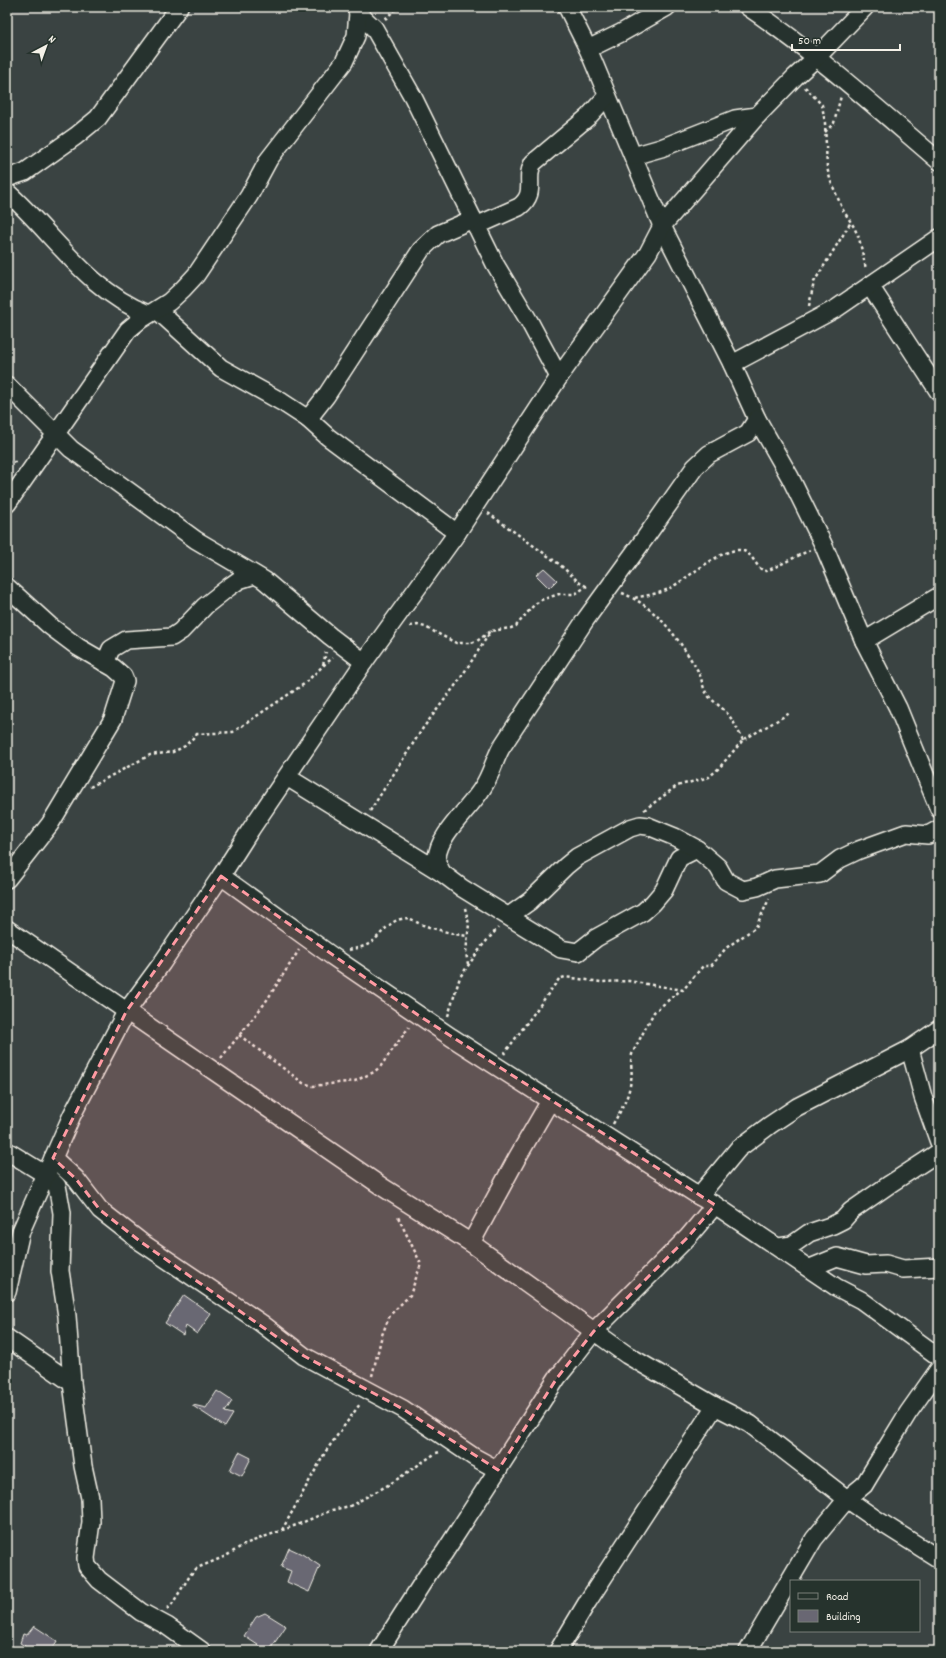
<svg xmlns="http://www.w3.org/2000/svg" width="946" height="1658" font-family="Dekko,sans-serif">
  <rect width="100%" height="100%" fill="#3a4342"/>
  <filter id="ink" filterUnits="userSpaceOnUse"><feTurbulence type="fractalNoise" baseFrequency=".025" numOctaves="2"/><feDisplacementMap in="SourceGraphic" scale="8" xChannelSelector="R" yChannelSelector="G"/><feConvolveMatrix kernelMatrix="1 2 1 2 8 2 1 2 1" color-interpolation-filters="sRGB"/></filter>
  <g filter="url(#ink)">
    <g fill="#696773" stroke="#f4f1e8">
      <polygon points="544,568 557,580 549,588 536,575"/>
      <polygon points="184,1295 211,1314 197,1334 186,1326 183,1335 165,1323"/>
      <polygon points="217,1391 232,1401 225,1412 233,1414 225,1427 193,1406 193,1405 206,1408"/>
      <polygon points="239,1452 251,1458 242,1476 230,1470"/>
      <polygon points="289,1548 302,1554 320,1566 309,1592 287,1582 291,1571 281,1567"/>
      <polygon points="265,1613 286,1626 269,1651 267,1651 244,1636 256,1617"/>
      <polygon points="34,1626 57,1641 51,1651 22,1651 25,1646 20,1643 23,1634 27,1635"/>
    </g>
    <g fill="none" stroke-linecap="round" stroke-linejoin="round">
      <defs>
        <g id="street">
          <polyline points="567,7 588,49 662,226 732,364 757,419 790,477 823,544 864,641 898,708 939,809"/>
          <path d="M 748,7 C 816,53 877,108 939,161"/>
          <polyline points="358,13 374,28 413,97 495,264 529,321 559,377"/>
          <polyline points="588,49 621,33 667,7"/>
          <polyline points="633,156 661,148 735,119 757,116"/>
          <polyline points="7,178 25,172 76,136 98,118 179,7"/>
          <path d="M 7,192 C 54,234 88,291 148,314"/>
          <path d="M 476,226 L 519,207 C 538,193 524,178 533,163 L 588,117 L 607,96"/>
          <polyline points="870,286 939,392"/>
          <polyline points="157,310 221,368 282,402 308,419 328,437 457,533"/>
          <polyline points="732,364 837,308 939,238"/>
          <polyline points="7,385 71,449 196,540 264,580 330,636 364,662"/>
          <polyline points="308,419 326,396 421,250 438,234 473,219"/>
          <polyline points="7,504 128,330 140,320 169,302 183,289 196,275 249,196 269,159 344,62 356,36 358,13 356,7"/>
          <polyline points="7,587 50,626 78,647 114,668 123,676 125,681 113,719 50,824 7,879"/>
          <polyline points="864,641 939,596"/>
          <polyline points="105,663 111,649 126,640 172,637 181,631 205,606 229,587 239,580 255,575"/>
          <polyline points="287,777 442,873 462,888 561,949 578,952 596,938 643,912 653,903 664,890 679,858 697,849"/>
          <path d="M 442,873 C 440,868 436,863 437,858 C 438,834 471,808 483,787 C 491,775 494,761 501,748 L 586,619 L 645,538 L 695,467 L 709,454 L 748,433 L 757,419"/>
          <polyline points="221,876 332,956 451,1037 699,1196 715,1205 836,1287 861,1300 939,1357"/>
          <polyline points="509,916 530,901 566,866 577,857 630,828 640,825 648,826 675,837 697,849 718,867 726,881 743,890 757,887 775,879 820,874 840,859 859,850 906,833 928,835 939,829"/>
          <polyline points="7,929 384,1188 471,1243 627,1355 715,1406 750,1424 847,1499 874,1518 939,1559"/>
          <polyline points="910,1049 923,1097 939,1142"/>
          <polyline points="7,1151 46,1175 57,1186 59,1196 62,1213 60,1271 67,1316 72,1383 83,1466 90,1498 91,1522 86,1558 87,1566 99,1580 141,1612 167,1626 202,1651"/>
          <polyline points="53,1158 76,1179 100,1210 141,1242 261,1323 304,1356 403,1409 474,1457 498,1470"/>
          <polyline points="699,1196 738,1149 770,1125 797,1107 910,1049 939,1029"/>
          <polyline points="471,1243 517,1158 550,1101"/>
          <polyline points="779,1247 792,1245 809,1233 833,1225 843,1220 851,1211 890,1184 939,1152"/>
          <polyline points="810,1268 837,1257 866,1265 886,1264 903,1269 939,1267"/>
          <polyline points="7,1292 21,1231 72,1115 126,1012 162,963 221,876 251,829 364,662 457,533 559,377 648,253 662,226 757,116 795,77 817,57 865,7"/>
          <polyline points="7,1338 72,1383"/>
          <polyline points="379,1651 430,1571 444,1553 557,1378 570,1362 594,1331 688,1237 715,1205"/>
          <polyline points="558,1651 588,1601 715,1406"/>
          <polyline points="748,1651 814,1539 847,1499 864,1485 870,1475 908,1413 939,1369"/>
        </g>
      </defs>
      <use href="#street" stroke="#f4f1e8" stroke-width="20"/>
      <g stroke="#f4f1e8" stroke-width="2.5" stroke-dasharray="3 3" stroke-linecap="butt">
        <polyline points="385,19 398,7"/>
        <polyline points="805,87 822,105 825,123 827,168 831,182 843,210 854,227 859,238 866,269"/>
        <polyline points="825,132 834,123 841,96"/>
        <polyline points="809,306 814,282 851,222"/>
        <polyline points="7,462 18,462"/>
        <polyline points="488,513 559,564 580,583 588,587"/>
        <path d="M 622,593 C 657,607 679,639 698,671 C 702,678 702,687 707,694 C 712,701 719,705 725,711 C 733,719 737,729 743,740"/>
        <path d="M 635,598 C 646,595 661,594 670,588 C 688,578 718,551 738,550 C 754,550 755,571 767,571 L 810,550"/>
        <polyline points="410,626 418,625 425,627 456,643 471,643 477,641 491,631 511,628 516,626 534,605 541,600 559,594 575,594 587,586"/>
        <polyline points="323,665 326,652"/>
        <polyline points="90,787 150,755 173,752 185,746 197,734 233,732 304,684 325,664 333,658"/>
        <polyline points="644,810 677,786 709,777 719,768 743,740 790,713"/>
        <polyline points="370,811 423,728 458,682 491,631"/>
        <polyline points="465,908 469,924 466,953 468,964"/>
        <path d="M 349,950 C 357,948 365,947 372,942 C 382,934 388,922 401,919 C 411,916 414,922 423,925 C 435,929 456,935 468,936"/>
        <polyline points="448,1016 460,977 482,946 498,928"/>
        <polyline points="239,1035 303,1083 313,1086 355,1081 374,1072 380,1067 409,1027"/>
        <polyline points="504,1054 559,979 565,977 601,982 629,981 683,990 703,966 711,966 726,948 756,927 769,899"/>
        <polyline points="221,1058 265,1003 299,950"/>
        <path d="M 613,1124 C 622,1108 628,1100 631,1080 C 633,1071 629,1060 633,1052 L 654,1012 L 681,990"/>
        <polyline points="372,1376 382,1335 390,1315 410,1295 421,1264 397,1215"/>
        <polyline points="282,1530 326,1451 360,1404"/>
        <polyline points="167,1609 172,1604 191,1574 197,1568 226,1556 245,1544 299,1524 332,1510 350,1506 390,1484 436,1453 440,1452"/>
      </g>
      <use href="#street" stroke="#26332d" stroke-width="17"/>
    </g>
  </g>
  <path fill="#ff9aa2" fill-opacity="0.2" stroke="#ff9aa2" stroke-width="3" stroke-dasharray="8 5" stroke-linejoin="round" d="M 221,876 L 418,1015 L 715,1205 L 688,1237 L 594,1331 L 557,1378 L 498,1470 L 403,1409 L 304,1356 L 141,1242 L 100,1210 L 76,1179 L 53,1158 L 126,1012 Z"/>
  <rect width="946" height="1658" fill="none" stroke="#26332d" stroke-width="24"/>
  <rect x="12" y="12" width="922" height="1634" fill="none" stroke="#f4f1e8" stroke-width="1.5" filter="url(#ink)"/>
  <rect x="790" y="1580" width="130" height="52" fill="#26332d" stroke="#787f78"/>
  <rect x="798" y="1593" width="20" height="6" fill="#26332d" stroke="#787f78"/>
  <text x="826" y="1600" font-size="12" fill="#f4f1e8">Road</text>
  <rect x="798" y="1610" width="20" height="12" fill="#696773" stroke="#787f78"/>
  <text x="826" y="1620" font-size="12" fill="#f4f1e8">Building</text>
  <g transform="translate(46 46) rotate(41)" stroke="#26332d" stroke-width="3" paint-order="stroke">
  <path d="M0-3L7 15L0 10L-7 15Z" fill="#f4f1e8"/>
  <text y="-6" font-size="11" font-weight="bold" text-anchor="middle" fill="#f4f1e8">N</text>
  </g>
  <path d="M792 44v6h108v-6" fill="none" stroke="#f4f1e8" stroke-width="2"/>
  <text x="798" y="44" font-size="12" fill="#f4f1e8" stroke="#26332d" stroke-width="3" paint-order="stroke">50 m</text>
</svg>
